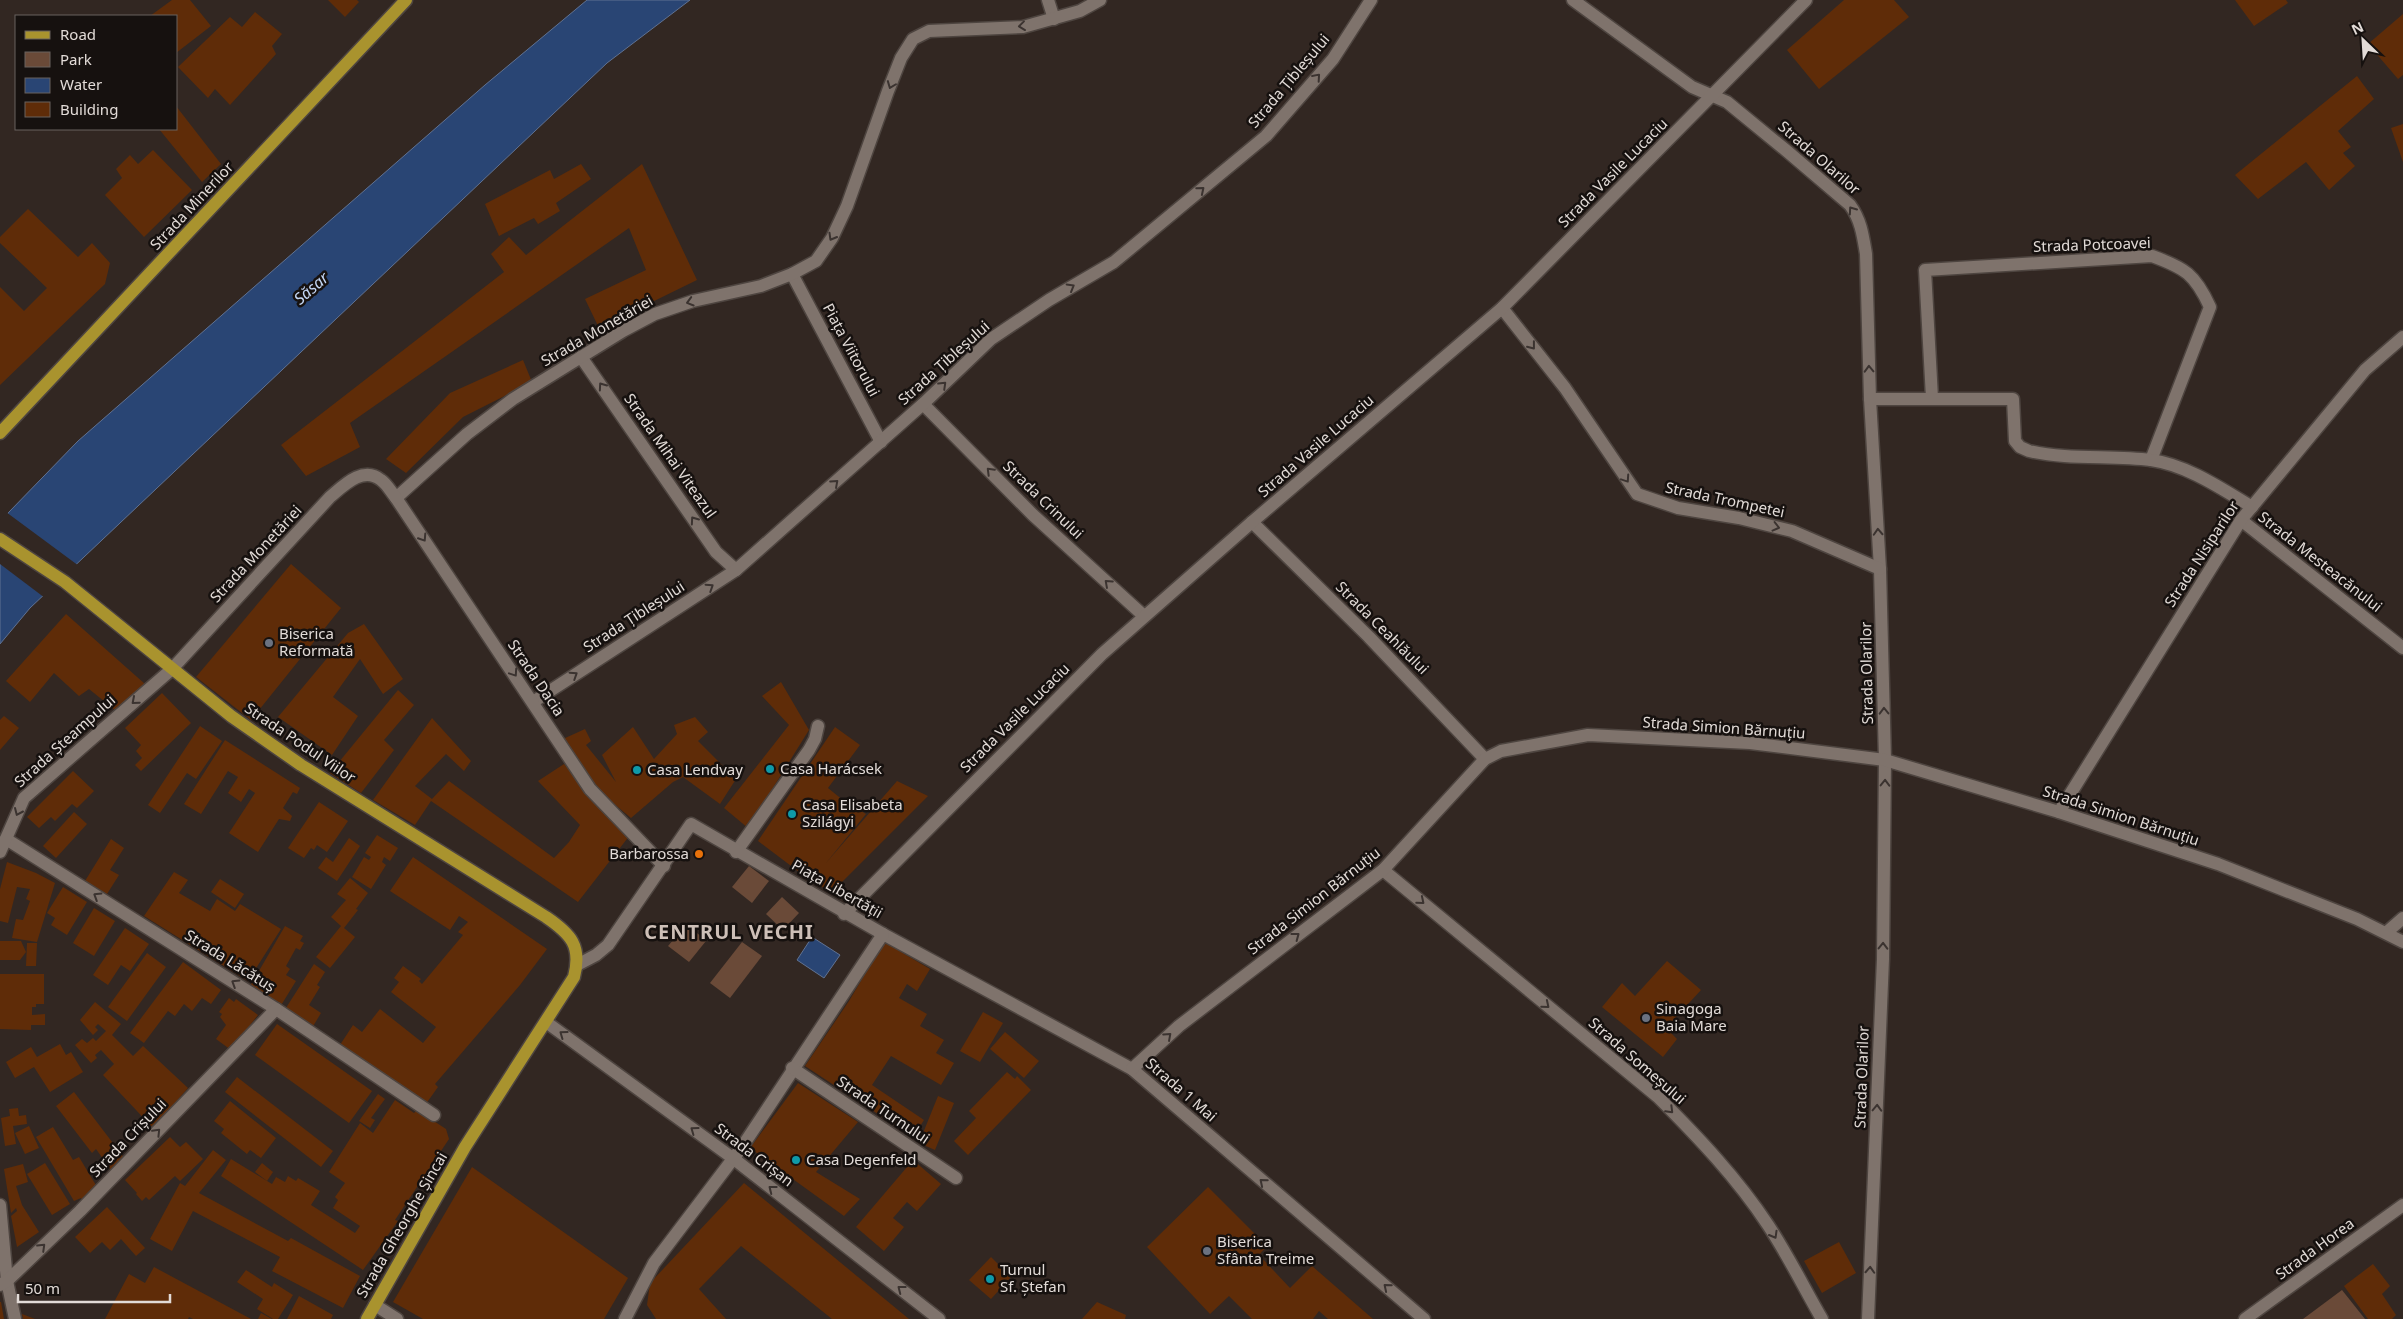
<svg xmlns="http://www.w3.org/2000/svg" width="2403" height="1319" font-family="'Noto Sans',sans-serif">
  <rect width="100%" height="100%" fill="#322722"/>
  <g fill="#6a4a38">
    <polygon points="749,866 769,881 752,903 732,887"/>
    <polygon points="782,897 799,913 783,930 766,914"/>
    <polygon points="687,924 706,941 689,962 668,946"/>
    <polygon points="742,942 762,956 730,998 710,983"/>
    <polygon points="2342,1290 2365,1319 2303,1319"/>
  </g>
  <g fill="#294574" stroke="#607292">
    <polygon points="587,0 690,0 607,63 30,608 0,644 0,524 9,512 78,441 485,85"/>
    <polygon points="812,937 840,955 824,978 797,960"/>
  </g>
  <polygon fill="#322722" points="6,512 79,566 45,598 0,564 0,520"/>
  <g fill="#5f2c08">
    <polygon points="172,0 190,0 211,26 176,53 176,16 150,16"/>
    <polygon points="328,0 357,0 359,2 345,17"/>
    <polygon points="1844,0 1894,0 1909,17 1819,89 1787,50"/>
    <polygon points="2235,0 2286,0 2288,3 2254,26"/>
    <polygon points="255,12 282,34 272,46 276,54 230,105 215,89 208,98 178,67 230,17 242,27"/>
    <polygon points="2403,14 2403,75 2398,79 2368,44"/>
    <polygon points="2357,76 2374,99 2338,131 2351,147 2343,153 2355,166 2329,190 2306,162 2258,199 2235,175"/>
    <polygon points="176,106 221,164 202,182 159,129 176,129"/>
    <polygon points="2403,124 2403,162 2391,128"/>
    <polygon points="153,150 192,190 144,237 105,195 122,178 116,169 130,155 138,164"/>
    <polygon points="581,164 591,179 556,203 560,211 538,224 534,218 499,236 485,204 550,170 554,179"/>
    <polygon points="642,164 697,280 599,328 585,299 646,270 629,228 350,423 360,447 306,476 281,445 504,272 491,254 509,237 526,255"/>
    <polygon points="28,209 78,257 92,243 110,263 105,284 0,385 0,287 24,311 47,288 0,243 0,237"/>
    <polygon points="523,360 532,382 463,417 406,473 386,459 450,393"/>
    <polygon points="291,564 341,608 251,720 196,677"/>
    <polygon points="66,614 145,684 115,710 89,689 79,696 54,673 30,702 6,681"/>
    <polygon points="364,624 403,679 383,694 360,659 333,697 358,716 332,755 278,717 348,633"/>
    <polygon points="781,682 809,730 748,828 724,808 789,725 762,696"/>
    <polygon points="398,690 414,705 384,740 394,750 361,793 330,773"/>
    <polygon points="162,693 191,723 141,771 135,765 142,758 136,751 141,745 125,728"/>
    <polygon points="4,716 19,728 0,750 0,720"/>
    <polygon points="695,717 708,732 698,741 736,779 720,804 683,777 673,782 631,818 601,793 563,739 585,729 591,741 586,745 616,782 602,755 633,727 654,759 677,734 674,725"/>
    <polygon points="432,718 471,761 464,771 446,754 415,786 432,799 449,781 554,858 569,842 580,825 538,781 564,764 630,835 578,902 431,801 415,825 373,800"/>
    <polygon points="200,726 222,741 196,779 187,773 160,813 148,805"/>
    <polygon points="835,727 860,745 828,788 844,801 866,814 826,863 897,781 928,796 832,892 811,881 758,841"/>
    <polygon points="225,740 300,788 297,794 293,792 283,808 292,816 290,821 279,819 258,852 229,833 255,793 249,789 241,802 228,793 238,777 228,771 201,814 184,804"/>
    <polygon points="73,771 94,791 77,808 72,804 55,821 51,817 39,828 27,817"/>
    <polygon points="319,802 348,821 327,852 317,845 314,850 311,848 304,858 288,848"/>
    <polygon points="74,812 87,824 56,858 43,846"/>
    <polygon points="377,835 398,848 390,861 384,857 382,862 386,865 371,889 352,877 364,857 369,860 371,857 365,853"/>
    <polygon points="349,838 360,846 337,881 318,868 326,857 333,862"/>
    <polygon points="111,839 124,848 110,870 119,875 107,894 85,881"/>
    <polygon points="413,857 547,949 520,985 435,1084 438,1087 423,1108 338,1048 353,1025 362,1032 380,1009 423,1043 436,1027 391,992 399,982 394,978 403,966 421,979 419,981 422,984 463,935 458,932 468,922 459,916 450,930 390,891"/>
    <polygon points="7,862 36,873 55,883 37,942 12,938 16,919 23,920 30,901 26,899 30,889 17,887 8,923 0,921 0,889"/>
    <polygon points="174,872 188,880 179,893 210,911 217,899 235,911 240,904 281,929 248,981 144,916"/>
    <polygon points="350,878 368,893 356,909 358,910 344,928 355,937 330,968 316,957 341,926 331,917 346,900 337,894"/>
    <polygon points="220,879 244,894 235,908 211,892"/>
    <polygon points="63,887 87,902 67,935 51,925 55,918 47,913"/>
    <polygon points="94,908 115,921 94,956 73,943"/>
    <polygon points="285,926 303,936 300,941 304,943 300,950 296,948 286,966 290,969 286,975 296,981 280,1007 249,988"/>
    <polygon points="125,928 149,944 130,971 121,965 108,985 93,975"/>
    <polygon points="0,941 21,941 26,952 20,960 0,960"/>
    <polygon points="884,942 930,969 917,991 907,984 899,998 927,1014 920,1026 944,1040 936,1053 954,1063 941,1085 891,1056 872,1085 924,1120 913,1137 805,1066 849,1001"/>
    <polygon points="27,943 37,943 36,966 26,966"/>
    <polygon points="147,953 166,967 127,1021 108,1007"/>
    <polygon points="1667,961 1701,990 1666,1028 1677,1039 1663,1057 1602,1007 1622,983 1635,996"/>
    <polygon points="183,962 221,990 211,1004 202,998 192,1011 184,1004 175,1016 168,1011 144,1043 130,1033"/>
    <polygon points="314,964 325,972 317,985 320,987 309,1005 321,1013 312,1028 284,1011"/>
    <polygon points="0,974 44,974 44,1004 36,1004 36,1007 32,1007 32,1015 45,1014 45,1025 31,1025 31,1030 0,1029"/>
    <polygon points="229,998 234,1002 236,999 258,1015 231,1050 216,1039 226,1025 220,1017 222,1014 219,1012"/>
    <polygon points="95,1002 121,1024 112,1035 133,1056 143,1046 188,1088 153,1128 103,1075 114,1064 101,1050 95,1055 97,1058 91,1063 75,1045 82,1039 87,1043 93,1038 96,1041 106,1031 98,1024 95,1027 98,1030 93,1035 80,1020"/>
    <polygon points="983,1012 1003,1023 980,1062 960,1051"/>
    <polygon points="277,1024 372,1091 349,1123 255,1055"/>
    <polygon points="1005,1032 1039,1061 1024,1078 990,1049"/>
    <polygon points="60,1044 66,1055 71,1052 83,1072 50,1092 34,1067 15,1078 6,1062 31,1047 37,1057"/>
    <polygon points="1007,1072 1015,1079 1017,1076 1031,1090 968,1155 954,1141 976,1118 969,1111"/>
    <polygon points="237,1077 333,1151 321,1167 225,1092"/>
    <polygon points="798,1083 858,1122 816,1172 860,1199 844,1216 750,1148"/>
    <polygon points="74,1092 125,1159 111,1170 96,1149 92,1153 56,1106"/>
    <polygon points="378,1094 385,1099 371,1118 375,1120 370,1128 359,1121"/>
    <polygon points="938,1096 954,1103 935,1150 919,1143"/>
    <polygon points="395,1100 414,1113 417,1110 446,1129 449,1139 395,1220 398,1221 363,1270 221,1176 231,1159 272,1184 276,1177 285,1182 288,1176 296,1181 298,1178 320,1191 311,1205 355,1233 360,1226 333,1208 338,1200 335,1197 345,1183 329,1172 360,1123 373,1133"/>
    <polygon points="230,1101 276,1138 261,1158 250,1150 247,1154 221,1133 224,1129 214,1121"/>
    <polygon points="18,1108 19,1116 26,1115 27,1124 13,1126 16,1144 5,1146 1,1118 10,1116 9,1109"/>
    <polygon points="29,1126 39,1148 25,1154 15,1133"/>
    <polygon points="53,1127 73,1160 79,1157 97,1187 83,1202 81,1198 74,1201 36,1137"/>
    <polygon points="170,1137 180,1147 186,1142 203,1159 180,1181 175,1176 149,1200 146,1197 142,1201 136,1194 137,1193 125,1180"/>
    <polygon points="213,1150 226,1160 199,1193 288,1241 291,1238 360,1276 343,1308 272,1271 280,1257 193,1211 172,1251 150,1239 180,1183 185,1186"/>
    <polygon points="913,1160 941,1184 917,1211 907,1202 893,1218 904,1227 884,1251 856,1227"/>
    <polygon points="45,1163 70,1204 52,1215 27,1174"/>
    <polygon points="262,1163 273,1172 267,1181 255,1172"/>
    <polygon points="23,1164 28,1182 16,1186 22,1205 39,1232 17,1247 11,1216 17,1211 16,1208 11,1213 4,1169"/>
    <polygon points="472,1167 628,1278 604,1319 423,1319 393,1302"/>
    <polygon points="744,1183 909,1319 832,1319 741,1246 699,1289 726,1319 656,1319 647,1305 650,1283"/>
    <polygon points="1208,1187 1267,1246 1259,1255 1290,1288 1312,1266 1373,1319 1328,1319 1319,1311 1313,1319 1252,1319 1229,1296 1210,1314 1147,1247"/>
    <polygon points="107,1207 145,1248 136,1256 121,1239 110,1250 102,1242 90,1253 75,1237"/>
    <polygon points="1839,1242 1856,1273 1822,1293 1804,1261"/>
    <polygon points="991,1257 1011,1277 991,1299 969,1280"/>
    <polygon points="2373,1264 2390,1286 2382,1294 2396,1315 2392,1319 2368,1319 2344,1286"/>
    <polygon points="154,1267 251,1319 193,1319 189,1317 188,1319 105,1319 129,1274 145,1283"/>
    <polygon points="246,1270 272,1287 274,1283 293,1295 278,1319 273,1319 257,1309 263,1299 237,1282"/>
    <polygon points="299,1296 333,1315 331,1319 287,1319"/>
    <polygon points="0,1302 1,1302 4,1319 0,1319"/>
    <polygon points="1097,1302 1126,1315 1125,1319 1082,1319"/>
    <polygon points="261,1313 272,1319 258,1319"/>
    <polygon points="22,1314 35,1319 23,1319"/>
  </g>
  <g fill="none" stroke-linecap="round" stroke-linejoin="round">
    <defs>
      <g id="minor">
        <polyline points="1048,0 1054,19"/>
        <path d="M 1573,0 L 1692,87 L 1727,102 L 1788,152 L 1850,205 C 1861,220 1863,236 1866,254 L 1870,399 L 1880,569 L 1885,760 L 1883,959 L 1868,1319"/>
        <polyline points="792,274 881,442"/>
        <polyline points="1502,308 1565,388 1637,494 1678,508 1739,518 1792,531 1880,569"/>
        <polyline points="581,357 716,552 736,570"/>
        <path d="M 1932,398 L 1925,270 L 2152,256 C 2185,268 2195,274 2210,307 L 2151,460"/>
        <path d="M 1870,399 L 2013,399 L 2015,441 L 2020,447 L 2029,451 C 2069,460 2111,455 2151,460 C 2187,465 2222,489 2252,507"/>
        <polyline points="923,404 1033,515 1144,616"/>
        <polyline points="396,498 467,434 513,399 623,331 655,314 693,301 761,286 792,274 816,261 832,238 847,206 888,91 901,58 913,39 929,31 1023,27 1080,11 1100,0"/>
        <polyline points="2241,520 2403,648"/>
        <polyline points="1252,522 1369,637 1485,759"/>
        <polyline points="533,702 736,570 923,404 991,339 1049,300 1114,262 1266,136 1333,59 1371,0"/>
        <polyline points="2059,812 2241,520 2365,370 2403,337"/>
        <polyline points="6,839 276,1009 434,1115"/>
        <path d="M 0,852 L 24,798 L 172,669 L 330,497 C 343,486 363,465 381,480 C 387,484 391,492 396,498 L 590,789 L 664,866"/>
        <polyline points="736,852 809,750 815,739 818,726"/>
        <path d="M 1383,870 L 1658,1097 C 1698,1137 1737,1178 1768,1225 C 1788,1255 1804,1288 1822,1319"/>
        <polyline points="844,914 1102,654 1252,522 1502,308 1806,0"/>
        <polyline points="2387,932 2403,918"/>
        <polyline points="883,934 1132,1069 1424,1319"/>
        <polyline points="577,965 596,955 608,945 691,824 883,934 742,1147 654,1263 625,1319"/>
        <polyline points="546,1022 734,1159 939,1319"/>
        <polyline points="792,1068 956,1178"/>
        <polyline points="1132,1069 1179,1026 1383,870 1485,759 1501,751 1588,735 1750,743 1885,760 2059,812 2218,864 2357,919 2403,942"/>
        <polyline points="0,1205 7,1281 15,1319"/>
        <polyline points="0,1285 7,1281 80,1211 276,1009"/>
        <polyline points="375,1305 397,1319"/>
        <polyline points="2245,1319 2403,1205"/>
      </g>
      <g id="major">
        <polyline points="0,433 406,0"/>
        <path d="M 0,539 L 65,582 L 231,716 L 301,765 L 546,917 C 571,934 582,946 574,977 L 465,1147 L 367,1319"/>
      </g>
    </defs>
    <use href="#minor" stroke="#4e4540" stroke-width="15"/>
    <use href="#major" stroke="#4e4540" stroke-width="15"/>
    <use href="#minor" stroke="#7f736c" stroke-width="12"/>
    <use href="#major" stroke="#a9932e" stroke-width="12"/>
  </g>
  <defs><path id="oneway-chevron" d="M-2-3.5L2.5 0L-2 3.5" fill="none" stroke-width="1.6" stroke-linecap="round" stroke-linejoin="round" transform="scale(1.25)"/></defs>
  <g stroke="#3b3330">
    <use href="#oneway-chevron" transform="translate(1022 26) rotate(173)"/>
    <use href="#oneway-chevron" transform="translate(1317 77) rotate(-49)"/>
    <use href="#oneway-chevron" transform="translate(891 85) rotate(111)"/>
    <use href="#oneway-chevron" transform="translate(1201 190) rotate(-40)"/>
    <use href="#oneway-chevron" transform="translate(1852 210) rotate(-125)"/>
    <use href="#oneway-chevron" transform="translate(832 237) rotate(120)"/>
    <use href="#oneway-chevron" transform="translate(1071 287) rotate(-30)"/>
    <use href="#oneway-chevron" transform="translate(690 302) rotate(164)"/>
    <use href="#oneway-chevron" transform="translate(1532 346) rotate(52)"/>
    <use href="#oneway-chevron" transform="translate(1869 369) rotate(-92)"/>
    <use href="#oneway-chevron" transform="translate(943 385) rotate(-44)"/>
    <use href="#oneway-chevron" transform="translate(602 386) rotate(-125)"/>
    <use href="#oneway-chevron" transform="translate(990 471) rotate(-135)"/>
    <use href="#oneway-chevron" transform="translate(1626 479) rotate(56)"/>
    <use href="#oneway-chevron" transform="translate(835 483) rotate(-42)"/>
    <use href="#oneway-chevron" transform="translate(694 520) rotate(-125)"/>
    <use href="#oneway-chevron" transform="translate(1776 527) rotate(14)"/>
    <use href="#oneway-chevron" transform="translate(1878 532) rotate(-93)"/>
    <use href="#oneway-chevron" transform="translate(423 538) rotate(57)"/>
    <use href="#oneway-chevron" transform="translate(1108 583) rotate(-138)"/>
    <use href="#oneway-chevron" transform="translate(710 587) rotate(-33)"/>
    <use href="#oneway-chevron" transform="translate(514 673) rotate(56)"/>
    <use href="#oneway-chevron" transform="translate(574 675) rotate(-33)"/>
    <use href="#oneway-chevron" transform="translate(135 701) rotate(139)"/>
    <use href="#oneway-chevron" transform="translate(1884 711) rotate(-91)"/>
    <use href="#oneway-chevron" transform="translate(1885 783) rotate(-89)"/>
    <use href="#oneway-chevron" transform="translate(18 812) rotate(114)"/>
    <use href="#oneway-chevron" transform="translate(97 896) rotate(-148)"/>
    <use href="#oneway-chevron" transform="translate(1421 901) rotate(40)"/>
    <use href="#oneway-chevron" transform="translate(1296 936) rotate(-37)"/>
    <use href="#oneway-chevron" transform="translate(1883 946) rotate(-89)"/>
    <use href="#oneway-chevron" transform="translate(235 983) rotate(-148)"/>
    <use href="#oneway-chevron" transform="translate(1546 1005) rotate(40)"/>
    <use href="#oneway-chevron" transform="translate(563 1034) rotate(-144)"/>
    <use href="#oneway-chevron" transform="translate(1168 1036) rotate(-42)"/>
    <use href="#oneway-chevron" transform="translate(1877 1108) rotate(-88)"/>
    <use href="#oneway-chevron" transform="translate(1670 1110) rotate(45)"/>
    <use href="#oneway-chevron" transform="translate(694 1130) rotate(-144)"/>
    <use href="#oneway-chevron" transform="translate(157 1132) rotate(-46)"/>
    <use href="#oneway-chevron" transform="translate(1263 1182) rotate(-140)"/>
    <use href="#oneway-chevron" transform="translate(772 1189) rotate(-142)"/>
    <use href="#oneway-chevron" transform="translate(1774 1235) rotate(60)"/>
    <use href="#oneway-chevron" transform="translate(42 1247) rotate(-44)"/>
    <use href="#oneway-chevron" transform="translate(1870 1270) rotate(-87)"/>
    <use href="#oneway-chevron" transform="translate(1387 1287) rotate(-140)"/>
    <use href="#oneway-chevron" transform="translate(901 1289) rotate(-142)"/>
  </g>
  <g fill="#6b7280" stroke="#16110f" stroke-width="2">
    <circle cx="269" cy="643" r="5"/>
    <circle cx="1646" cy="1018" r="5"/>
    <circle cx="1207" cy="1251" r="5"/>
  </g>
  <g fill="#0f9aa8" stroke="#16110f" stroke-width="2">
    <circle cx="770" cy="769" r="5"/>
    <circle cx="637" cy="770" r="5"/>
    <circle cx="792" cy="814" r="5"/>
    <circle cx="796" cy="1160" r="5"/>
    <circle cx="990" cy="1279" r="5"/>
  </g>
  <circle fill="#e8710a" stroke="#16110f" stroke-width="2" cx="699" cy="854" r="5"/>
  <g text-anchor="middle" stroke-width="5" stroke-linejoin="round" paint-order="stroke">
    <g font-size="15" fill="#e2dbd7" stroke="#16110f">
      <text transform="translate(1289 81) rotate(-50)" y="5">Strada Țibleșului</text>
      <text transform="translate(1819 158) rotate(41)" y="5">Strada Olarilor</text>
      <text transform="translate(1613 173) rotate(-45)" y="5">Strada Vasile Lucaciu</text>
      <text transform="translate(192 206) rotate(-47)" y="5">Strada Minerilor</text>
      <text transform="translate(2092 245) rotate(-2)" y="5">Strada Potcoavei</text>
      <text transform="translate(597 331) rotate(-30)" y="5">Strada Monetăriei</text>
      <text transform="translate(851 350) rotate(62)" y="5">Piața Viitorului</text>
      <text transform="translate(944 363) rotate(-42)" y="5">Strada Țibleșului</text>
      <text transform="translate(1316 446) rotate(-41)" y="5">Strada Vasile Lucaciu</text>
      <text transform="translate(670 456) rotate(55)" y="5">Strada Mihai Viteazul</text>
      <text transform="translate(1043 500) rotate(44)" y="5">Strada Crinului</text>
      <text transform="translate(1725 500) rotate(12)" y="5">Strada Trompetei</text>
      <text transform="translate(256 554) rotate(-47)" y="5">Strada Monetăriei</text>
      <text transform="translate(2202 554) rotate(-57)" y="5">Strada Nisiparilor</text>
      <text transform="translate(2320 562) rotate(38)" y="5">Strada Mesteacănului</text>
      <text transform="translate(634 617) rotate(-33)" y="5">Strada Țibleșului</text>
      <text transform="translate(1382 628) rotate(45)" y="5">Strada Ceahlăului</text>
      <text transform="translate(1867 673) rotate(-91)" y="5">Strada Olarilor</text>
      <text transform="translate(536 678) rotate(56)" y="5">Strada Dacia</text>
      <text transform="translate(1015 718) rotate(-45)" y="5">Strada Vasile Lucaciu</text>
      <text transform="translate(1724 728) rotate(4)" y="5">Strada Simion Bărnuțiu</text>
      <text transform="translate(65 741) rotate(-42)" y="5">Strada Șteampului</text>
      <text transform="translate(300 743) rotate(34)" y="5">Strada Podul Viilor</text>
      <text transform="translate(2121 816) rotate(18)" y="5">Strada Simion Bărnuțiu</text>
      <text transform="translate(837 889) rotate(30)" y="5">Piața Libertății</text>
      <text transform="translate(1314 901) rotate(-38)" y="5">Strada Simion Bărnuțiu</text>
      <text transform="translate(230 961) rotate(32)" y="5">Strada Lăcătuș</text>
      <text transform="translate(1637 1061) rotate(41)" y="5">Strada Someșului</text>
      <text transform="translate(1862 1077) rotate(-88)" y="5">Strada Olarilor</text>
      <text transform="translate(1181 1090) rotate(41)" y="5">Strada 1 Mai</text>
      <text transform="translate(883 1110) rotate(34)" y="5">Strada Turnului</text>
      <text transform="translate(128 1138) rotate(-46)" y="5">Strada Crișului</text>
      <text transform="translate(754 1155) rotate(37)" y="5">Strada Crișan</text>
      <text transform="translate(402 1225) rotate(-60)" y="5">Strada Gheorghe Șincai</text>
      <text transform="translate(2315 1249) rotate(-36)" y="5">Strada Horea</text>
    </g>
    <g font-size="15" fill="#e2dbd7" stroke="#16110f" text-anchor="start">
      <text x="279" y="639">Biserica<tspan x="279" dy="17">Reformată</tspan></text>
      <text x="780" y="774">Casa Harácsek</text>
      <text x="647" y="775">Casa Lendvay</text>
      <text x="802" y="810">Casa Elisabeta<tspan x="802" dy="17">Szilágyi</tspan></text>
      <text x="689" y="859" text-anchor="end">Barbarossa</text>
      <text x="1656" y="1014">Sinagoga<tspan x="1656" dy="17">Baia Mare</tspan></text>
      <text x="806" y="1165">Casa Degenfeld</text>
      <text x="1217" y="1247">Biserica<tspan x="1217" dy="17">Sfânta Treime</tspan></text>
      <text x="1000" y="1275">Turnul<tspan x="1000" dy="17">Sf. Ștefan</tspan></text>
    </g>
    <g font-size="16" font-style="italic" fill="#c4d7f5" stroke="#16110f">
      <text transform="translate(311 288) rotate(-41)" y="6">Săsar</text>
    </g>
    <g font-size="20" font-weight="bold" letter-spacing="1" fill="#cdbfb7" stroke="#16110f">
      <text x="729" y="939">CENTRUL VECHI</text>
    </g>
  </g>
  <rect x="15" y="15" width="162" height="115" fill="#16110f" stroke="#68625f"/>
  <rect x="25" y="31" width="25" height="8" fill="#a9932e" stroke="#68625f"/>
  <text x="60" y="40" font-size="15" fill="#e2dbd7">Road</text>
  <rect x="25" y="52" width="25" height="15" fill="#6a4a38" stroke="#68625f"/>
  <text x="60" y="65" font-size="15" fill="#e2dbd7">Park</text>
  <rect x="25" y="78" width="25" height="15" fill="#294574" stroke="#68625f"/>
  <text x="60" y="90" font-size="15" fill="#e2dbd7">Water</text>
  <rect x="25" y="102" width="25" height="15" fill="#5f2c08" stroke="#68625f"/>
  <text x="60" y="115" font-size="15" fill="#e2dbd7">Building</text>
  <g transform="translate(2363 40) rotate(335)" stroke="#16110f" stroke-width="4" paint-order="stroke">
  <path d="M0-4L9 19L0 12L-9 19Z" fill="#e2dbd7"/>
  <text y="-8" font-size="14" font-weight="bold" text-anchor="middle" fill="#e2dbd7">N</text>
  </g>
  <path d="M18 1294v8h152v-8" fill="none" stroke="#e2dbd7" stroke-width="2.5"/>
  <text x="25" y="1294" font-size="15" fill="#e2dbd7" stroke="#16110f" stroke-width="4" paint-order="stroke">50 m</text>
</svg>
